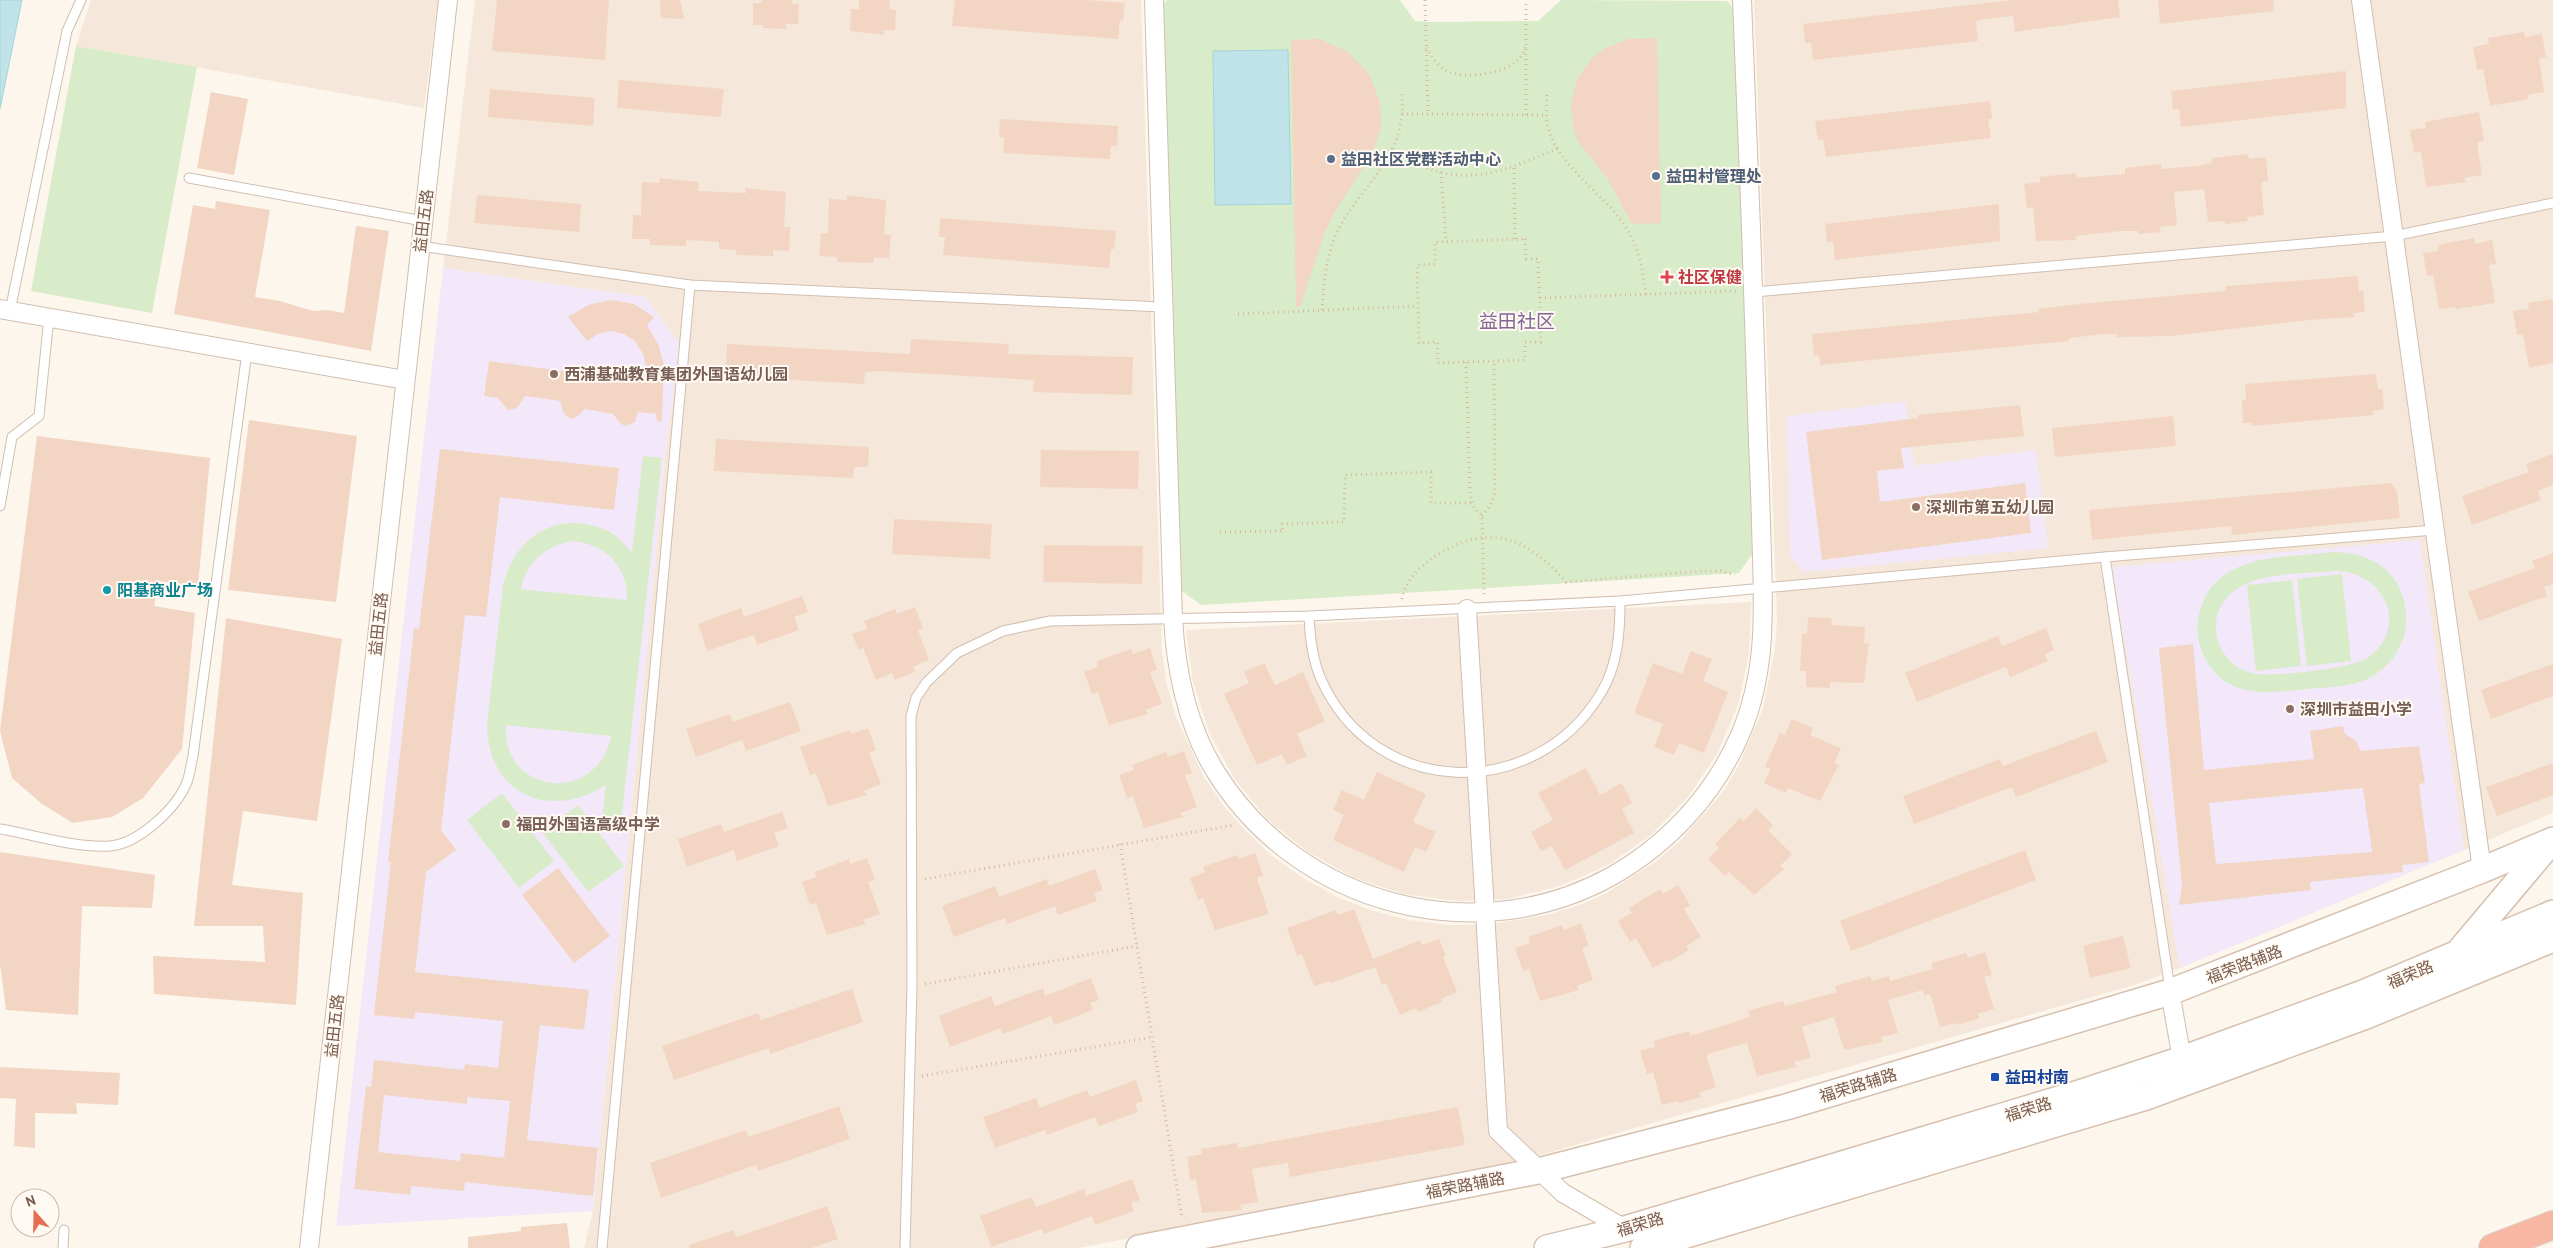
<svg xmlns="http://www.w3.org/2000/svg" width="2553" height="1248" font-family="'PT Sans','Noto Sans SC',sans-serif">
  <rect width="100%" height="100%" fill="#fdf6ec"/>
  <g fill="#f5e8da">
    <polygon points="91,0 438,0 424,108 76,46"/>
    <polygon points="475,0 1141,0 1162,652 1167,685 1176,717 1204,777 1223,805 1245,830 1272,856 1303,878 1337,897 1373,911 1409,920 1448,925 1486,925 1547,915 1577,906 1605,894 1658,860 1681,840 1722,793 1738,767 1763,709 1775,649 1777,618 1754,0 2553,0 2553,813 2180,968 2134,985 1481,1172 1078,1248 584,1248 593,1211 667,437 680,344 645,297 443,268"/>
    <polygon points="1751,602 1749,654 1738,705 1717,754 1688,797 1651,835 1608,865 1560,886 1508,899 1456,901 1404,894 1354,878 1308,852 1267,819 1234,778 1209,732 1193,682 1186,630"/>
  </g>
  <g fill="#f3e8fa">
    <polygon points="443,268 645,297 680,344 667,437 593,1211 336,1226"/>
    <polygon points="1905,401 1914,466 2036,450 2048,548 1804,572 1790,555 1787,416"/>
    <polygon points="2420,540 2464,850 2180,968 2112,567"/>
  </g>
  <g fill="#d8ecc9" fill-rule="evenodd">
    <polygon points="1167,0 1400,0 1415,21 1430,22 1538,21 1561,0 1727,1 1738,14 1758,546 1739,573 1201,605 1179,589 1160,8"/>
    <polygon points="76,46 197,67 152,313 31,291"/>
    <path d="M 643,456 L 662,458 L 620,831 L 601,829 L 606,785 C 549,821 488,795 487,724 L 503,586 C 514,537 557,509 606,530 C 617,535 624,544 632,552 ZM 574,541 C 606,545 628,566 627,600 L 521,589 C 527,561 546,545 574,541 ZM 506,725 L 611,736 L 611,737 C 596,806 501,794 506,725 Z"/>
    <path d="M 2334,552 C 2360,553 2385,561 2398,585 C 2417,621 2402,664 2365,680 C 2349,687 2327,687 2309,689 C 2274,692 2232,700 2209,665 C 2199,649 2194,629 2200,611 C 2216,552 2285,558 2334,552 ZM 2335,571 C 2384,571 2410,626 2369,657 C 2353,669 2278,676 2258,674 C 2245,673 2233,666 2226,656 C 2217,646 2214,629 2217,616 C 2231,569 2295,575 2335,571 Z"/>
    <polygon points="2342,574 2351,661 2307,666 2297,579"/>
    <polygon points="2292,580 2301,666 2256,671 2247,585"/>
    <polygon points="502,793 554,861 519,888 467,820"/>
    <polygon points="578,805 624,866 588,892 542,832"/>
  </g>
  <g fill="#bfe3e8" stroke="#a5d3da">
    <polygon points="0,0 22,0 0,109"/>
    <polygon points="1288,50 1291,204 1215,205 1213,51"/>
  </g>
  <g fill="#f3d5c3" fill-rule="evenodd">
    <polygon points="497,0 609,0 605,60 492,51"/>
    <polygon points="660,0 680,0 684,19 661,18"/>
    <polygon points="762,0 792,0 792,4 799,4 798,24 785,24 787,29 763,28 763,25 753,25 753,3 762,3"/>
    <polygon points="859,0 890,0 889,9 896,10 895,30 883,30 884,35 850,31 851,9 859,9"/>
    <polygon points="955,0 1088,0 1125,3 1123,21 1120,20 1118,39 952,26"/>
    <polygon points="2012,0 2118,0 2120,17 2015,32 2013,16 1979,20 1976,22 1978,41 1813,60 1811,43 1805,43 1803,24"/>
    <polygon points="2158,0 2273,0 2274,11 2160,24"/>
    <polygon points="2524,32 2525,37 2542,34 2546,57 2539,59 2544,92 2527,95 2529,99 2490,106 2483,69 2477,70 2473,47 2489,44 2488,38"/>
    <polygon points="1657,38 1661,223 1632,224 1607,178 1579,143 1574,131 1571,104 1577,79 1593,57 1604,49 1628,39"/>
    <polygon points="1320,39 1348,52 1369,74 1380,102 1381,128 1372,153 1336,210 1324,234 1300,307 1296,307 1291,40"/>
    <polygon points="2346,71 2346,108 2181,127 2179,109 2173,110 2171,91"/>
    <polygon points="619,80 724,89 721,117 617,108"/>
    <polygon points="490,89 595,98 593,126 488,117"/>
    <polygon points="211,92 248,99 234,175 197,168"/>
    <polygon points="1990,101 1992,119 1988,119 1991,138 1826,157 1823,139 1818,140 1815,121"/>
    <polygon points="2479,112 2484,141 2477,142 2482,175 2464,178 2466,182 2426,187 2421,152 2414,153 2410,130 2426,128 2425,122"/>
    <polygon points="1000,119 1118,126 1117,146 1111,146 1110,159 1003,153 1004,137 999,137"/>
    <polygon points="2248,154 2249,159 2266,157 2268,181 2261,182 2264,215 2247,217 2248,221 2225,224 2225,221 2208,222 2204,189 2174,192 2177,225 2159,227 2161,232 2138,234 2138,231 2121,231 2075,236 2076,240 2036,241 2033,207 2027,208 2024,184 2040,182 2040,177 2076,173 2077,178 2125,174 2125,168 2161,164 2161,169 2197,166 2212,163 2212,158"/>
    <polygon points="659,178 699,182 698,191 746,193 745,188 786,192 784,227 790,227 789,251 773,250 773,256 736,255 736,250 719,249 719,242 686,240 686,246 650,245 650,239 632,239 633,215 641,215 642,182 660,183"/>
    <polygon points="477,195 581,204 579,232 474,223"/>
    <polygon points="846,195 886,200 884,234 891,235 889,258 874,258 873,263 837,262 837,257 819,256 821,233 828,233 829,199 847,200"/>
    <polygon points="216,201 270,210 255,297 280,301 313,311 327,310 344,313 356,226 389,231 371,351 174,314 193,205 215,209"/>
    <polygon points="1999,204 2000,241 1835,260 1833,242 1827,242 1825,224"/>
    <polygon points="940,218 1116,231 1114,249 1111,249 1109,268 943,255 945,237 939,237"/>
    <polygon points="2474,238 2475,244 2492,240 2496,264 2489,265 2495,303 2456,309 2455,307 2439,309 2433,275 2427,276 2423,253 2438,251 2438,245"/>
    <polygon points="2358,276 2359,292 2363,290 2365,312 2354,313 2355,317 2309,320 2171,336 2117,337 2117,334 2104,334 2069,338 2069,341 1820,365 1819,355 1814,356 1812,334 2039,312 2038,309 2079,304 2226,291 2226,286"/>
    <polygon points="2553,299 2553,363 2529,368 2523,334 2517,335 2513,311 2529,309 2528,303"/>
    <polygon points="611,300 634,304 654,317 647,325 658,344 664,364 662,421 657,422 656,414 638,412 635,422 625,426 621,424 613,414 585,409 578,416 571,419 564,414 560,401 525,396 517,408 508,410 498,398 484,396 489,361 649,383 644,356 635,341 624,334 611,331 598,334 587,341 568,317 588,305"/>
    <polygon points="911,339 1009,344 1008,354 1133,357 1132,395 1033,392 1034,380 879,371 865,372 864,384 725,376 727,344 910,354"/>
    <polygon points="2376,374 2378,390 2382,388 2384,409 2372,411 2373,415 2252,426 2251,423 2243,423 2242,400 2246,400 2245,384"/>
    <polygon points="2020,405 2024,436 1901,448 1904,468 1877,471 1880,502 2025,483 2031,533 1822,560 1806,432 1918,418 1918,415"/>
    <polygon points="2173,416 2176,446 2055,457 2052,428"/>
    <polygon points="249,420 357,436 336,602 228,590"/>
    <polygon points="37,436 210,458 198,586 158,581 154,606 195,613 182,749 143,798 112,817 73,823 42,804 12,778 0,731"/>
    <polygon points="716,439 869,447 868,467 854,467 853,478 714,471"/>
    <path d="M 440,449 L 619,468 L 614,510 L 500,497 L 486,617 L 465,615 L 441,830 L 456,850 L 426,872 L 415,972 L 589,990 L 584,1030 L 540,1025 L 527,1140 L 598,1148 L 593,1196 L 465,1182 L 464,1191 L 411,1186 L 410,1195 L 354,1189 L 366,1086 L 371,1087 L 374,1060 L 464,1070 L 465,1064 L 498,1068 L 503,1021 L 415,1012 L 414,1019 L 374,1015 L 391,862 L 388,862 L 414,628 L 419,629 ZM 384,1095 L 467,1104 L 467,1097 L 510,1101 L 504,1158 L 461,1153 L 460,1161 L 378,1152 Z"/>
    <polygon points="1041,450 1139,451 1138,489 1040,487"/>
    <polygon points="2553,454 2553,485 2538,491 2541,500 2472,525 2462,496 2529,472 2526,464"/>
    <polygon points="2391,483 2397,492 2400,518 2232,535 2231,526 2092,540 2089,510"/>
    <polygon points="894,519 992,524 990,559 892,554"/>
    <polygon points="1044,545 1143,546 1142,584 1043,582"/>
    <polygon points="2553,553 2553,584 2544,587 2547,596 2479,621 2468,592 2535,568 2532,561"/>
    <polygon points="802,596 808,612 794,617 799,630 757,645 754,635 707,651 698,624 741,608 744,617"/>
    <polygon points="915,607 923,628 918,630 929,660 913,667 915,672 895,680 892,673 876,680 863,648 859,650 852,634 867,629 864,621 895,609 897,614"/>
    <polygon points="1808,617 1832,618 1831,625 1865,627 1864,644 1869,643 1864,683 1830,682 1830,688 1806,687 1806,671 1800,671 1802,634 1807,634"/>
    <polygon points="226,618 342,639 317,821 243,811 232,885 303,893 296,1005 154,994 153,956 265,962 263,926 194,926"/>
    <polygon points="2046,628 2054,650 2045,654 2048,661 2010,677 2006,667 1917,702 1905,673 1998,636 2002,646"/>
    <path d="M 2193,644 L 2204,770 L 2314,759 L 2310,731 L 2343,726 L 2345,734 L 2356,741 L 2361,751 L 2419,746 L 2425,783 L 2419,784 L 2429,862 L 2402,865 L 2403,872 L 2310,882 L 2311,890 L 2179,905 L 2182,886 L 2159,648 ZM 2363,788 L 2372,852 L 2216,864 L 2209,803 Z"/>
    <polygon points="1150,648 1157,670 1150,672 1162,704 1145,710 1148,714 1109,725 1098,692 1092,694 1084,672 1098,667 1097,661 1131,649 1133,654"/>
    <polygon points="1691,651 1712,659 1703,681 1728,692 1704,753 1679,743 1674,755 1654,747 1663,724 1634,713 1653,663 1682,674"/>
    <polygon points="1264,663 1275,685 1303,672 1325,721 1297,734 1307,756 1287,765 1282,754 1257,765 1224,694 1249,683 1244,672"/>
    <polygon points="2553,664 2553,696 2491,719 2481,690"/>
    <polygon points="790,702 801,731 746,751 742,740 696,757 686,729 730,714 732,722"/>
    <polygon points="1792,719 1813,728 1810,735 1841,748 1834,764 1839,765 1820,801 1788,788 1786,793 1764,783 1771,769 1765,767 1780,733 1785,735"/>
    <polygon points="868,728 876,750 869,753 881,784 864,791 867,795 828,806 816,773 810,775 800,747 850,730 851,734"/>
    <polygon points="2096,731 2108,762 2016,797 2012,787 1914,824 1903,796 2000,759 2003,766"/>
    <polygon points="1184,751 1192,773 1185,775 1197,807 1180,813 1183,817 1144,828 1133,796 1127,798 1119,775 1134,770 1132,765 1166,752 1168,757"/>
    <polygon points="2553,763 2553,795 2497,816 2486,787"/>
    <polygon points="1586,768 1600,795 1622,783 1632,803 1622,809 1634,833 1565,870 1552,846 1541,851 1531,832 1553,820 1538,793"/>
    <polygon points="1377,772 1426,794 1413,822 1436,832 1426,852 1415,847 1404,872 1333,840 1344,815 1333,810 1342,790 1364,800"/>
    <polygon points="1756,808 1773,825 1768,830 1792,854 1780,866 1784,869 1754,895 1729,872 1725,876 1708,859 1719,848 1715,844 1740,818 1744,821"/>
    <polygon points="782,812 788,828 774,833 779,846 737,861 734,850 687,867 678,839 721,824 724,832"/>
    <polygon points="2025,850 2036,880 1851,951 1840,921"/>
    <polygon points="0,852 155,875 152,908 82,906 78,1015 6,1010 0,964"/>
    <polygon points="1255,853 1263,875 1257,878 1269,914 1215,930 1203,898 1198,900 1190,878 1205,872 1203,867 1237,855 1239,859"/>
    <polygon points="867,858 875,880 868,882 880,914 863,920 866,924 827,935 816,903 810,905 802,882 816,877 815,872 849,859 850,864"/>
    <polygon points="558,868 610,936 574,963 522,895"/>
    <polygon points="1095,869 1103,890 1094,893 1097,901 1058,915 1055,906 1007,924 1005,918 954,937 942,906 995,886 999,897 1047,879 1049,886"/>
    <polygon points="1678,885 1690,905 1684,909 1701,937 1686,946 1689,950 1669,962 1668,960 1653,968 1636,938 1630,942 1618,921 1632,913 1629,908 1660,889 1663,894"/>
    <polygon points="1354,909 1373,959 1420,940 1422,945 1439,939 1446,956 1443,957 1457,992 1441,999 1442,1002 1418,1012 1416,1008 1400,1015 1386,983 1382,985 1375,967 1331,983 1330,981 1314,986 1302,954 1297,956 1287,928 1336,910 1338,915"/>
    <polygon points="1581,923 1589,946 1582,948 1593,980 1577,986 1579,990 1540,1001 1529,969 1523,971 1515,948 1530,943 1528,937 1562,925 1564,930"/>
    <polygon points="2123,936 2131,968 2090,978 2083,946"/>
    <polygon points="1985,952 1992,975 1984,977 1994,1009 1977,1014 1980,1018 1957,1025 1956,1023 1940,1027 1930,994 1924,996 1923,990 1888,1000 1898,1033 1881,1037 1883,1042 1844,1050 1834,1017 1802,1027 1811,1058 1794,1062 1797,1067 1757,1076 1747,1043 1714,1052 1706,1055 1716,1087 1699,1093 1702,1097 1679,1103 1678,1101 1662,1105 1653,1072 1647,1074 1640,1051 1655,1047 1653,1041 1689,1031 1690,1036 1735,1022 1750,1017 1748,1011 1783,1001 1785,1006 1837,992 1835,986 1870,976 1872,981 1889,976 1890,981 1933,969 1931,963 1966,953 1968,958"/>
    <polygon points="1091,978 1099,1000 1090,1003 1093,1010 1054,1025 1051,1016 1003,1034 1001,1028 950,1047 939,1016 991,996 995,1006 1043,988 1045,996"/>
    <polygon points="852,989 863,1022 770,1054 769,1048 674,1080 662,1046 758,1013 761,1020"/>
    <polygon points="0,1067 120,1073 118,1105 76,1103 77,1114 35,1113 35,1148 14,1146 16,1099 0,1098"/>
    <polygon points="1136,1080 1143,1101 1135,1104 1138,1112 1099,1126 1095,1117 1047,1135 1045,1130 995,1148 983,1117 1036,1098 1039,1108 1087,1090 1090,1097"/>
    <polygon points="839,1106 850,1139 758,1171 756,1165 661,1198 650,1163 746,1130 748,1137"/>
    <polygon points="1458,1107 1465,1145 1290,1177 1288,1163 1252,1169 1258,1202 1240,1205 1242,1210 1202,1213 1196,1179 1190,1180 1187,1157 1202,1154 1201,1149 1237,1143 1238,1148"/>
    <polygon points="1132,1179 1140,1200 1131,1203 1134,1211 1095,1225 1092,1216 1044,1234 1042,1229 991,1247 980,1216 1032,1197 1036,1207 1084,1189 1086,1196"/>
    <polygon points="827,1206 838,1239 812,1248 689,1248 689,1245 734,1230 736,1237"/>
    <polygon points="567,1223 570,1248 468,1248 468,1237 521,1231 521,1227"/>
  </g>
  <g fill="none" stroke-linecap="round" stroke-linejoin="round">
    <defs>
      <g id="lane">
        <polyline points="189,178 423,221"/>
        <polyline points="420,246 690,285 1162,307"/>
        <polyline points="1754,292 2394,236 2553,203"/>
        <polyline points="10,311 67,31 81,0"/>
        <polyline points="0,506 12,437 39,416 49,317"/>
        <polyline points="2105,557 2170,989"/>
        <path d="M 1309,616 C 1310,637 1312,659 1321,679 C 1374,799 1535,803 1601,693 C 1618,665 1620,633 1620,601"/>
        <path d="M 0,829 C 35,835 74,848 110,846 C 138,844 177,808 187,782 C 190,774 191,764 193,756 L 247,352"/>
        <polyline points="63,1248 64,1230"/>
        <polyline points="602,1248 690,285"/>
        <polyline points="905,1248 912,986 911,716 916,698 926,683 957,653 1003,631 1050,621 1309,616 1620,601 2105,557 2434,530"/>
      </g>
      <g id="street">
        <path d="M 1154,0 L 1173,618 C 1176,673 1187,727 1217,774 C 1300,905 1475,952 1612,876 C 1668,844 1714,795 1740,735 C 1765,677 1764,620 1762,559 C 1761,520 1760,482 1758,443 C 1754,295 1748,148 1742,0"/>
        <polyline points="2361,0 2482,870"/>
        <polyline points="0,309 405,380"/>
        <polyline points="1467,609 1498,1131 1563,1193 1625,1229"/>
        <polyline points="2170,992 2182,1059"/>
        <polyline points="309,1248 448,0"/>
      </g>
      <g id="secondary">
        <polyline points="2461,949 2551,842"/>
        <polyline points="1139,1248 1538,1171 1786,1107 2170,992 2482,870 2553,840"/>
        <polyline points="1547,1248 1625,1229 2076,1094 2182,1059 2363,993 2553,913"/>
        <polyline points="1643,1248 2146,1097 2366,1016 2553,939"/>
      </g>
      <polyline id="highway" points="2493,1248 2553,1225"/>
    </defs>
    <use href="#lane" stroke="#d1beb0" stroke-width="11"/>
    <use href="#street" stroke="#d1beb0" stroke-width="20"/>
    <use href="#secondary" stroke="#d6c0b0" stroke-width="28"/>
    <use href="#highway" stroke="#dad1cd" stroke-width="30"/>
    <g stroke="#d9b8a5" stroke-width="3" stroke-dasharray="1 4" stroke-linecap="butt">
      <polyline points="1425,0 1428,114"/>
      <path d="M 1426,48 C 1432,56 1437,66 1447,71 C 1465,80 1511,74 1522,55 C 1524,52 1525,48 1526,44"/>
      <path d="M 1547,95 C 1547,106 1545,119 1549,130 C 1561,169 1603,193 1625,226 C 1639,247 1643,270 1646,295"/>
      <polyline points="1402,114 1547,115"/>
      <polyline points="1526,115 1526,0"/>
      <path d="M 1391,150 C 1406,157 1420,166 1436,171 C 1479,184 1519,165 1558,148"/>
      <polyline points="1514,168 1515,239"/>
      <polyline points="1441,172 1446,242"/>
      <polygon points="1525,239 1526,259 1538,259 1541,342 1525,342 1525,360 1438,363 1437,342 1419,343 1417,265 1435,264 1435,242"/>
      <polyline points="1540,298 1736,291"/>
      <path d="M 1322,310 C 1324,284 1326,256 1337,232 C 1355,194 1396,164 1401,120 C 1403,111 1402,102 1402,93"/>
      <polyline points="1238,314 1418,306"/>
      <polyline points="1466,362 1470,494 1473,506 1482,516 1484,595"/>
      <polyline points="1482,516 1491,505 1495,493 1494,361"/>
      <polyline points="1220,532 1283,531 1282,524 1344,522 1345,475 1431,472 1431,503 1472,503"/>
      <path d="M 1402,599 C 1405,581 1419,567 1434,557 C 1487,522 1526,536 1566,582 L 1701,571 L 1721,571 L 1735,575"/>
      <polyline points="1120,844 1182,1218"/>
      <polyline points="925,879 1234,825"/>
      <polyline points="925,984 1137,946"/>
      <polyline points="922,1076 1153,1037"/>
    </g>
    <use href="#lane" stroke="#fff" stroke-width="9"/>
    <use href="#street" stroke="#fff" stroke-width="18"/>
    <use href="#secondary" stroke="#fff" stroke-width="25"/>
    <use href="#highway" stroke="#f7b7a3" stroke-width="28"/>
  </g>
  <g fill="#5c6f8a" stroke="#fffaf3" stroke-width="2">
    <circle cx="1331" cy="159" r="5"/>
    <circle cx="1656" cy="176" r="5"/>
  </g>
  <path fill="#e0444e" stroke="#fffaf3" stroke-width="2" d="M1664.5 269.5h5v5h5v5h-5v5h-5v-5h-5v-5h5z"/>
  <g fill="#8d6e63" stroke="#fffaf3" stroke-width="2">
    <circle cx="554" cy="374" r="5"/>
    <circle cx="1916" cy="507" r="5"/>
    <circle cx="2290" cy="709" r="5"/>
    <circle cx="506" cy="824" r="5"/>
  </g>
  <circle fill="#0f9aa8" stroke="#fffaf3" stroke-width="2" cx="107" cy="590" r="5"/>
  <rect fill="#1a4fb4" stroke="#fffaf3" stroke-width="2" x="1990" y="1072" width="10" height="10" rx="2.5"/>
  <g text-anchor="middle" stroke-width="4" stroke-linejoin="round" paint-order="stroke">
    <g font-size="16" font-weight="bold" fill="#4e5e75" stroke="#fffaf3" text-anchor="start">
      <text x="1341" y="165">益田社区党群活动中心</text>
      <text x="1666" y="182">益田村管理处</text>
    </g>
    <g font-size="16" fill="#7a5c4d" stroke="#fffaf3">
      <text transform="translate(423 221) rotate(-83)" y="6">益田五路</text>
      <text transform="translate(378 624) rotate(-84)" y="6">益田五路</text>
      <text transform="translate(2244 964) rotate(-21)" y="6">福荣路辅路</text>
      <text transform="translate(2410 974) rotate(-23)" y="6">福荣路</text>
      <text transform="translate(334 1026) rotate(-84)" y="6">益田五路</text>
      <text transform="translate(1858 1085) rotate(-17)" y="6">福荣路辅路</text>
      <text transform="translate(2028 1109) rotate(-17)" y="6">福荣路</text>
      <text transform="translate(1465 1185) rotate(-11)" y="6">福荣路辅路</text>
      <text transform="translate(1640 1224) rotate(-17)" y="6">福荣路</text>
    </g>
    <g font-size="16" font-weight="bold" fill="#be3a42" stroke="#fffaf3" text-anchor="start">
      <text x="1678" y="283">社区保健</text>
    </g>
    <g font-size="16" font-weight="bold" fill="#785e54" stroke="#fffaf3" text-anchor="start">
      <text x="564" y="380">西浦基础教育集团外国语幼儿园</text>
      <text x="1926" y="513">深圳市第五幼儿园</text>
      <text x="2300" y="715">深圳市益田小学</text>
      <text x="516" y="830">福田外国语高级中学</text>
    </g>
    <g font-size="16" font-weight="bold" fill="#0d838f" stroke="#fffaf3" text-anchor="start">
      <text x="117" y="596">阳基商业广场</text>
    </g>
    <g font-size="16" font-weight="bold" fill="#164399" stroke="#fffaf3" text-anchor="start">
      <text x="2005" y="1083">益田村南</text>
    </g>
    <g font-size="19" fill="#846695" stroke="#fffaf3">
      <text x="1517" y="328">益田社区</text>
    </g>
  </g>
  <g transform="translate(35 1213) rotate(340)"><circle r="24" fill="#fffaf3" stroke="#cabbb1"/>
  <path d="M0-4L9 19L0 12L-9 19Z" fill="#e76f51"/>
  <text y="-8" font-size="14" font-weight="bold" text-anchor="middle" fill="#7a5c4d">N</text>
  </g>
</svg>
